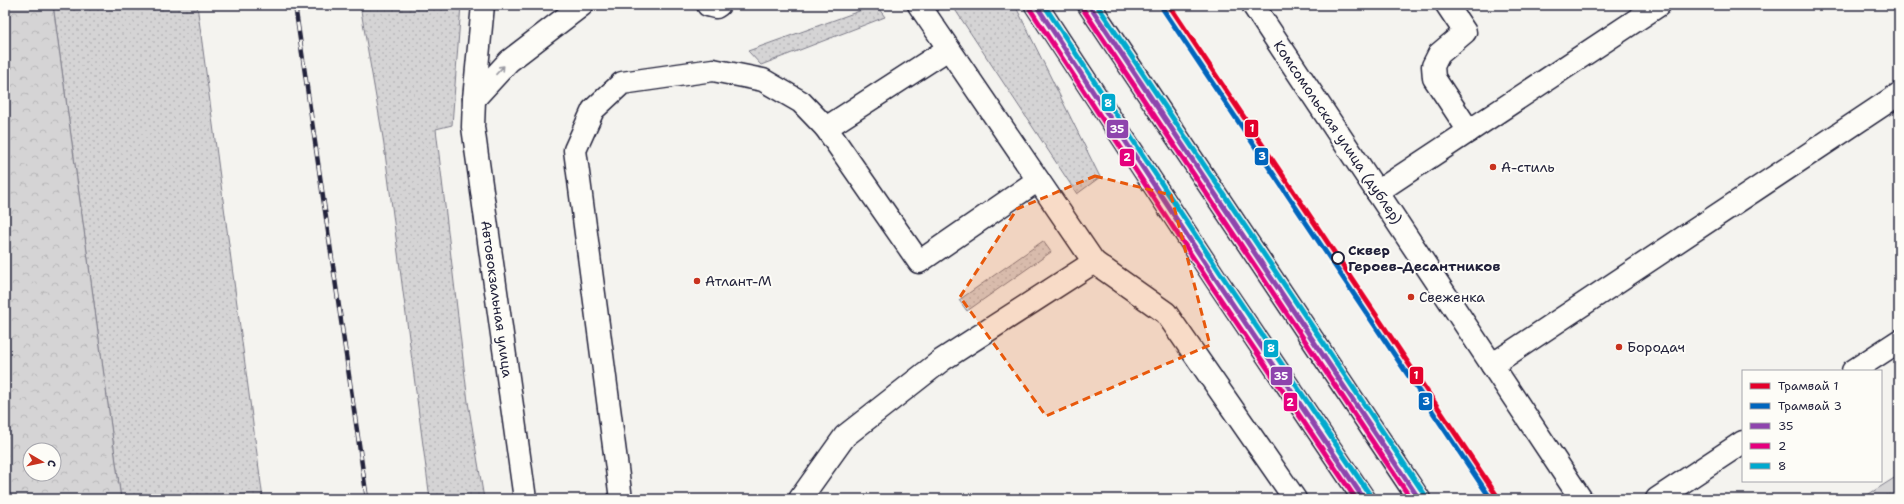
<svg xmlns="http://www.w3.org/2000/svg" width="1904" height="504" font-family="'Shantell Sans',sans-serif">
  <defs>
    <pattern id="grass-dots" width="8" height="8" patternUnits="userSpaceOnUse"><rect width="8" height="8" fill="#d5d4d5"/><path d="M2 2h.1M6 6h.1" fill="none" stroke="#b7b6b8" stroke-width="1.8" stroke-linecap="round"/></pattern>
    <pattern id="forest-crowns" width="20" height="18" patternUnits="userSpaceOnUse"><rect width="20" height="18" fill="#d5d4d5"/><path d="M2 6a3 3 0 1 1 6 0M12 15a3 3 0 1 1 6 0" fill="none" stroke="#b7b6b8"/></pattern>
    <pattern id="park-tufts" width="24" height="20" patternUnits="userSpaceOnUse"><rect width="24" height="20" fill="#d5d4d5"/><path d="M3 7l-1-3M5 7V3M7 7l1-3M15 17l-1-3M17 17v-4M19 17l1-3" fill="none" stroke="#b7b6b8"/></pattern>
  </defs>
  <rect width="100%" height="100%" fill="#f4f3ef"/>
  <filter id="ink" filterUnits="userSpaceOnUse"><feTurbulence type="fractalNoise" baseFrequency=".025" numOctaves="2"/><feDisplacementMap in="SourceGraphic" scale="8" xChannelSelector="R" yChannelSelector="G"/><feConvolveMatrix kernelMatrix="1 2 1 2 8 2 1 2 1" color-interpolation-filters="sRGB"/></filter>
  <g filter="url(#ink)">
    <g fill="url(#grass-dots)" stroke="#7c7b88">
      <polygon points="53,5 197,5 263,499 121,499"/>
      <polygon points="360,5 461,5 452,125 436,129 468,402 484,499 430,499 383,138"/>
      <polygon points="876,5 885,17 761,65 748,51"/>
      <polygon points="952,5 1015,5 1100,177 1077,194"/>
      <polygon points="1043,241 1051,252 967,311 959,300"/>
    </g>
    <path fill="url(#forest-crowns)" stroke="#7c7b88" fill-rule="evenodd" d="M 5,5 L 53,5 L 121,499 L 5,499 ZM 30,450 L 54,450 L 54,474 L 30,474 Z"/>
    <polygon fill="url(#park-tufts)" stroke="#7c7b88" points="1899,475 1899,499 1861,499"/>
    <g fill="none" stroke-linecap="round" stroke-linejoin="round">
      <defs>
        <g id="minor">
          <polyline points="483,5 474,99 473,127 525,499"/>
          <polyline points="708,5 716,7 719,5"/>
          <polyline points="1253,5 1581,499"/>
          <polyline points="1447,5 1465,32 1439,54 1433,66 1434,78 1469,131"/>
          <polyline points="948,49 826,128 919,262 1038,180"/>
          <polyline points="474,99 509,61 582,5"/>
          <polyline points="1377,192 1659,5"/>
          <polyline points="1094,262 1166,313 1295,499"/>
          <polyline points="1492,365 1899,94"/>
          <polyline points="1853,371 1899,341"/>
          <polyline points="621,499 575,150 593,110 622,83 713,70 763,80 801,102 826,128"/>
          <polyline points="800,499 845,436 942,360 1094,262 919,5"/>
          <polyline points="1657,499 1743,442"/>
        </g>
        <g id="major">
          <polyline points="1036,5 1217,281 1364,499"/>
          <polyline points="1089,5 1419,499"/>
        </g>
      </defs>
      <use href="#minor" stroke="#22223b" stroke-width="25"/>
      <use href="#major" stroke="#22223b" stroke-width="25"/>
      <use href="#minor" stroke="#fdfcf7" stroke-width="22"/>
      <use href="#major" stroke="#fdfcf7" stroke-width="22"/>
      <defs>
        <polyline id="rail" points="295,5 367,499"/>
      </defs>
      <use href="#rail" stroke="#22223b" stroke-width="4.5"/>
      <use href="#rail" stroke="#fdfcf7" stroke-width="3" stroke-dasharray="9" stroke-linecap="butt"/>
      <defs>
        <g id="bus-1">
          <polyline points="1036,5 1217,281 1364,499"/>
          <polyline points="1089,5 1419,499"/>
        </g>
        <g id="bus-2">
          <polyline points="1030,9 1211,285 1356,499"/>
          <polyline points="1083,9 1411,499"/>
        </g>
        <g id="bus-3">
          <polyline points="1044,5 1223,277 1370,495"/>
          <polyline points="1097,5 1425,495"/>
        </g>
      </defs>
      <use href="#bus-1" stroke="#fdfcf7" stroke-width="8"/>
      <use href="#bus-2" stroke="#fdfcf7" stroke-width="8"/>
      <use href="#bus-3" stroke="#fdfcf7" stroke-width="8"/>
      <use href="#bus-1" stroke="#8e44ad" stroke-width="5"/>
      <use href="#bus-2" stroke="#e5007d" stroke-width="5"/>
      <use href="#bus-3" stroke="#00a9ce" stroke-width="5"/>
      <defs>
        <polyline id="tram-1" points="1169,5 1499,499"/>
        <polyline id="tram-2" points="1163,9 1491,499"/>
      </defs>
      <use href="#tram-1" stroke="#fdfcf7" stroke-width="8"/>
      <use href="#tram-2" stroke="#fdfcf7" stroke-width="8"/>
      <use href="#tram-1" stroke="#e4002b" stroke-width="5"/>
      <use href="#tram-2" stroke="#0065bd" stroke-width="5"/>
    </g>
    <defs><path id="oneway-shaft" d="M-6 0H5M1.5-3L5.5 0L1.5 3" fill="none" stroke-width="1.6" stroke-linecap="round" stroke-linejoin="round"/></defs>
    <use stroke="#9a9aa2" href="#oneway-shaft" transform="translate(500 70) rotate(-47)"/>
  </g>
  <path fill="#e8590c" fill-opacity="0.2" stroke="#e8590c" stroke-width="3" stroke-dasharray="8 5" stroke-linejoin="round" d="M 1095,176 L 1171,195 L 1210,345 L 1046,416 L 960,297 L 1017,209 Z"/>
  <g fill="#c8321e" stroke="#fdfcf7" stroke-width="1.5">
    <circle cx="1493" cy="167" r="4"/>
    <circle cx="697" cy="281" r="4"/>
    <circle cx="1411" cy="297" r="4"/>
    <circle cx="1619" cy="347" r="4"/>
  </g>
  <circle fill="#fdfcf7" stroke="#22223b" stroke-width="2" cx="1338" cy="258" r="6"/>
  <g text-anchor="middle" stroke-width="4" stroke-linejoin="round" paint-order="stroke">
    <g font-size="14" fill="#22223b" stroke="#fdfcf7">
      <text transform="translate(1338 132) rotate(56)" y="5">Комсомольская улица (дублер)</text>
      <text transform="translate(497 299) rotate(82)" y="5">Автовокзальная улица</text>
    </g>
    <g font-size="14" fill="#22223b" stroke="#fdfcf7" text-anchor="start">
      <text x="1501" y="172">А-стиль</text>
      <text x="705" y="286">Атлант-М</text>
      <text x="1419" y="302">Свеженка</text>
      <text x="1627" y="352">Бородач</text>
    </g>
    <g font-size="14" font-weight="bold" fill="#22223b" stroke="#fdfcf7" text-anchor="start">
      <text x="1348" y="255">Сквер<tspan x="1348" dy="16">Героев-Десантников</tspan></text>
    </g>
  </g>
  <g stroke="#fdfcf7" stroke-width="1.5">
    <rect x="1101" y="93" width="15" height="19" rx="4" fill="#00a9ce"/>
    <rect x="1244" y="119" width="15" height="19" rx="4" fill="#e4002b"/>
    <rect x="1106" y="119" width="23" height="20" rx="4" fill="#8e44ad"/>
    <rect x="1254" y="147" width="15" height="19" rx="4" fill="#0065bd"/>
    <rect x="1119" y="148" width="16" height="19" rx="4" fill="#e5007d"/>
    <rect x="1263" y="339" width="16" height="19" rx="4" fill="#00a9ce"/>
    <rect x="1409" y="366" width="15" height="19" rx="4" fill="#e4002b"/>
    <rect x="1270" y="366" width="23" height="20" rx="4" fill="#8e44ad"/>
    <rect x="1418" y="392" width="15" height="19" rx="4" fill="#0065bd"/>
    <rect x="1283" y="392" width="15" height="20" rx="4" fill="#e5007d"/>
  </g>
  <g font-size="11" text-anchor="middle" font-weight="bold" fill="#fff">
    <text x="1108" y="107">8</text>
    <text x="1252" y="132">1</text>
    <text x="1117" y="133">35</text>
    <text x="1262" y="160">3</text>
    <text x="1127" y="161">2</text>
    <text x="1271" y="352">8</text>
    <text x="1416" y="379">1</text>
    <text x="1281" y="380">35</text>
    <text x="1426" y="405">3</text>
    <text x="1290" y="406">2</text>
  </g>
  <rect width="1904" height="504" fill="none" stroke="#fdfcf7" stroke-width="20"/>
  <rect x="10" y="10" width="1884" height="484" fill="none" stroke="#22223b" stroke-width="1.5" filter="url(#ink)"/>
  <rect x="1742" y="370" width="140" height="112" fill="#fdfcf7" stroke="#a5a5ac"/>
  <rect x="1750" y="383" width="20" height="6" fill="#e4002b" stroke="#a5a5ac"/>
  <text x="1778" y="390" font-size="12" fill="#22223b">Трамвай 1</text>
  <rect x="1750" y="403" width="20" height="6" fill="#0065bd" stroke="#a5a5ac"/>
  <text x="1778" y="410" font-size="12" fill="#22223b">Трамвай 3</text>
  <rect x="1750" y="423" width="20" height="6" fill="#8e44ad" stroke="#a5a5ac"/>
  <text x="1778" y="430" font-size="12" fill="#22223b">35</text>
  <rect x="1750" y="443" width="20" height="6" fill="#e5007d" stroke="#a5a5ac"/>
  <text x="1778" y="450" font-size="12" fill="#22223b">2</text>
  <rect x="1750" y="463" width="20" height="6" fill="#00a9ce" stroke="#a5a5ac"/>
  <text x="1778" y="470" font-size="12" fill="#22223b">8</text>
  <g transform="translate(42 462) rotate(99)"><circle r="19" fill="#fdfcf7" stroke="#a5a5ac"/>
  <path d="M0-3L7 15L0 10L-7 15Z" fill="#c8321e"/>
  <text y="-6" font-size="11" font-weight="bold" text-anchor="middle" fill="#22223b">С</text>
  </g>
</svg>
